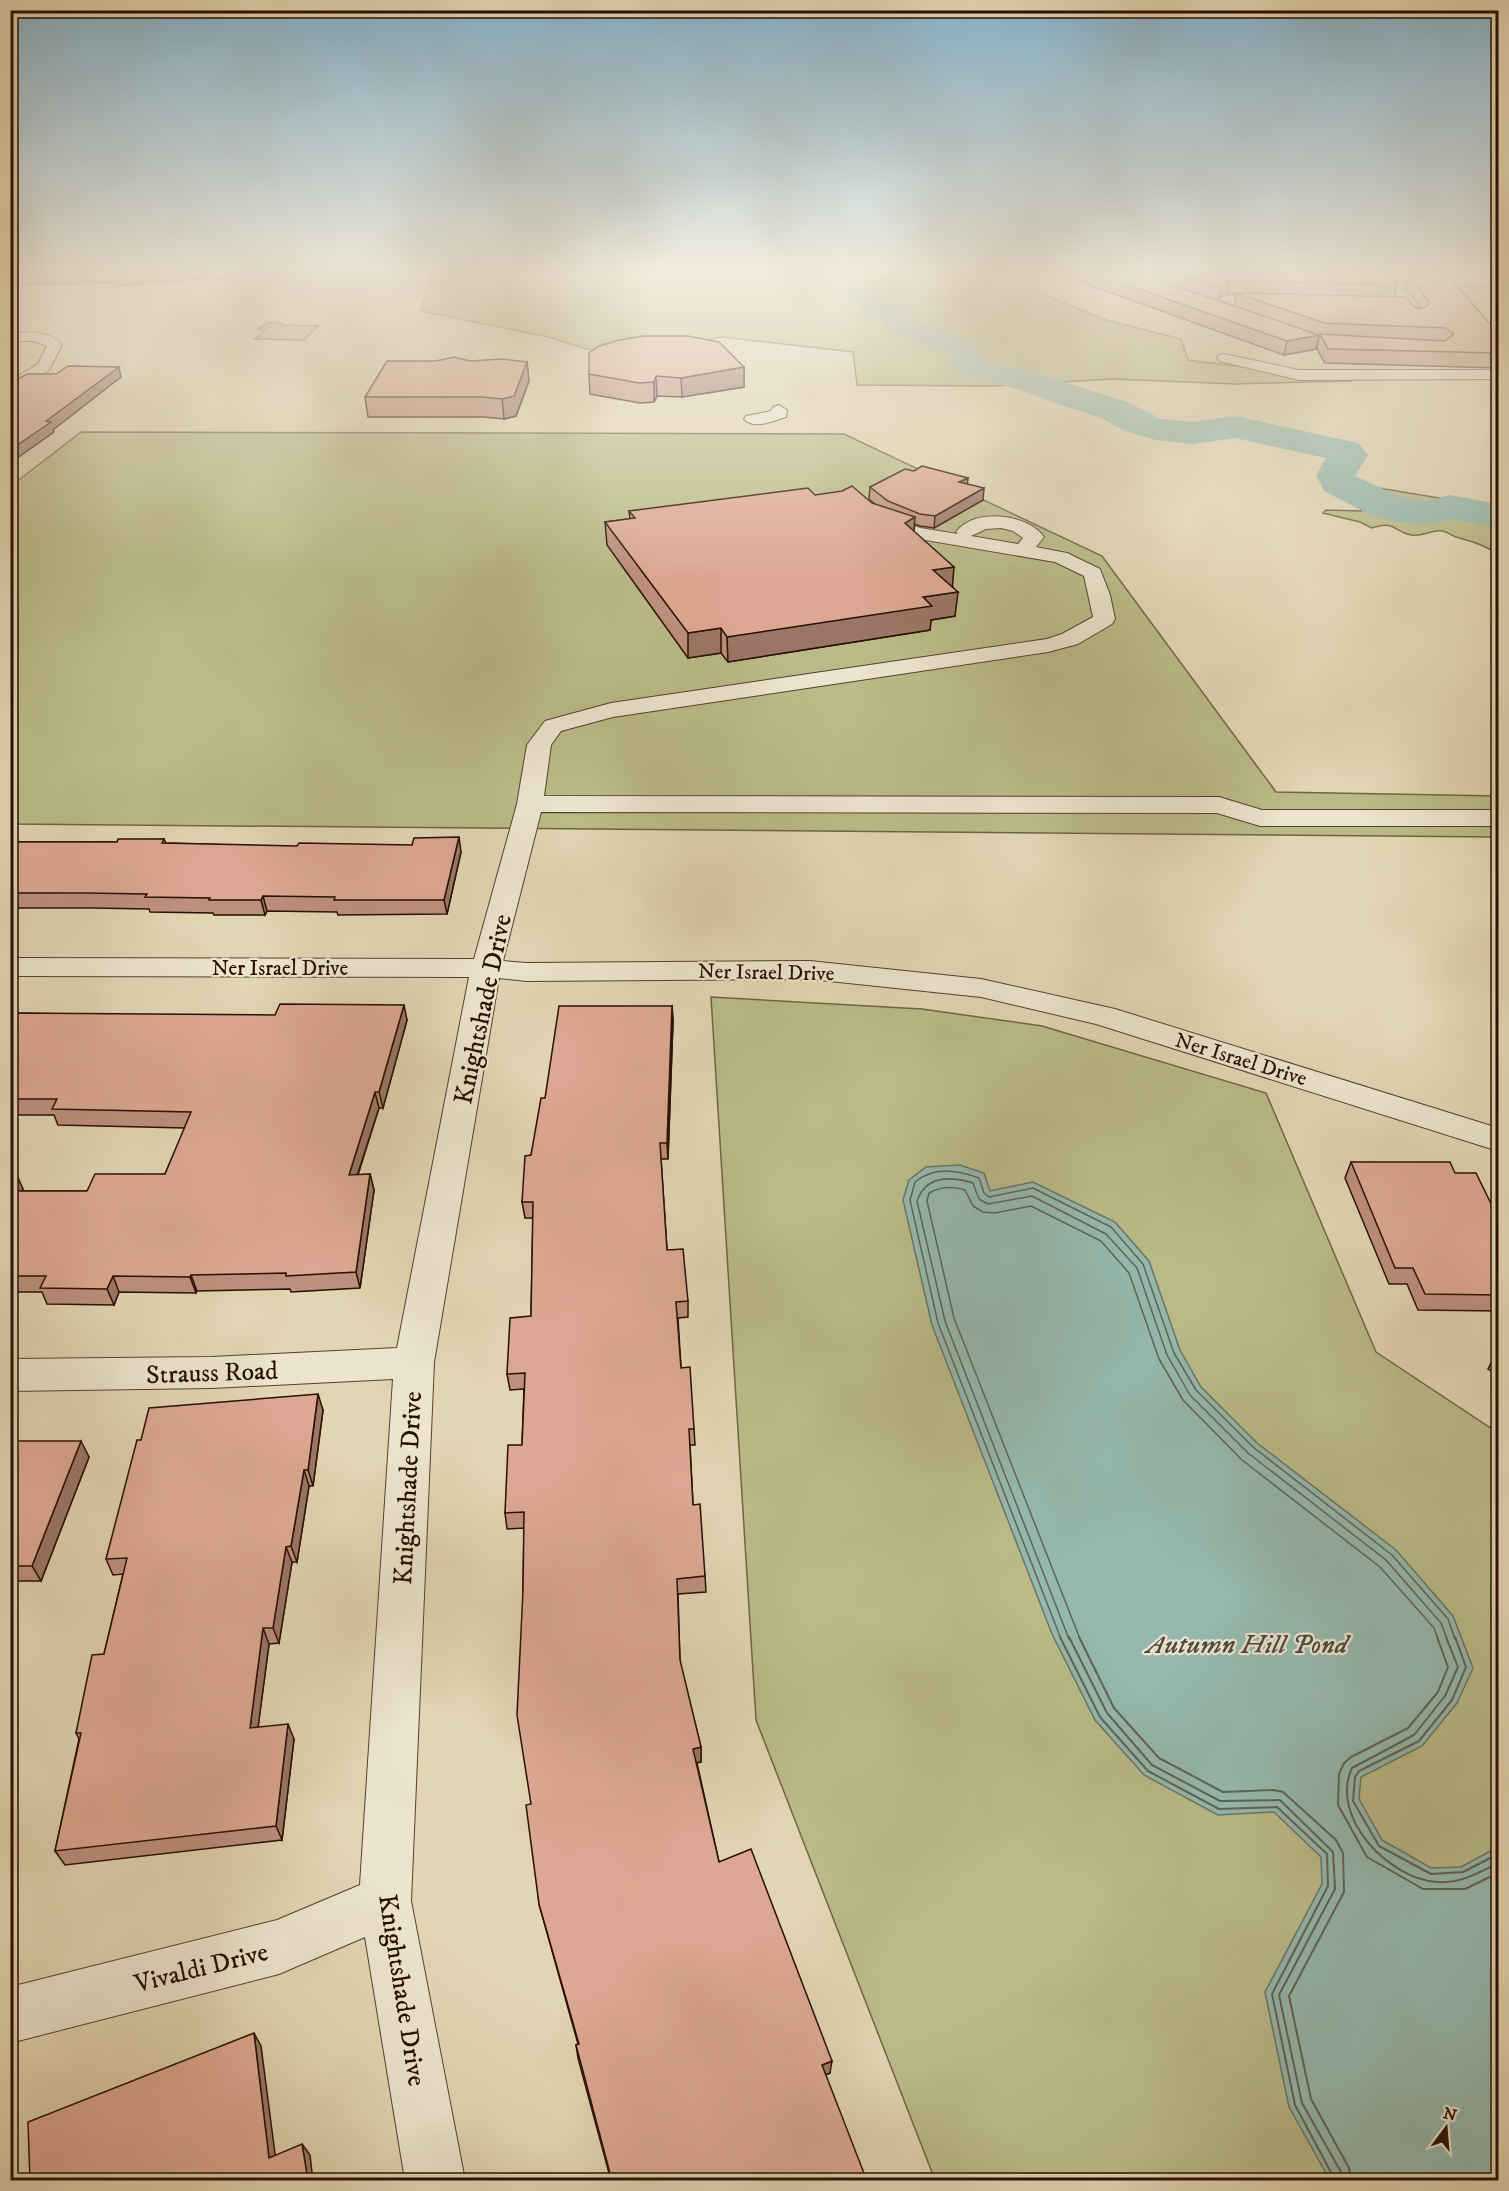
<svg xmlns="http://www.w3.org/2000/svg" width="1509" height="2191" font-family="'IM FELL DW Pica',serif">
  <rect width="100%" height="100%" fill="#e2d5b3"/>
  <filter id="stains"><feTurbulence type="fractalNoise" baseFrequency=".00333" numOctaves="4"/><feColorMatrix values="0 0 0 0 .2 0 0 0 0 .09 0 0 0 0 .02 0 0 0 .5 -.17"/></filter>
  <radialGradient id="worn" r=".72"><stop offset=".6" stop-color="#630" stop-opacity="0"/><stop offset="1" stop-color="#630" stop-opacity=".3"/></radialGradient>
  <g fill="#babb88" stroke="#706544" stroke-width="1.5">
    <polygon points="428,272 991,272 1103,319 1181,339 1188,360 1353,381 1235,384 1112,379 991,386 857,385 853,352 722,337 660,350 586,349 549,337 421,311 431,275"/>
    <polygon points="267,323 283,323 281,325 318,326 304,340 255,339 265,330 258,329"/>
    <polygon points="81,432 844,434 1102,556 1276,792 1498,796 1498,837 11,824 11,486"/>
    <path d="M 1343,482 L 1445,499 L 1464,507 L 1498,514 L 1498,554 C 1483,544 1472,542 1456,537 C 1451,535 1447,532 1443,531 C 1432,529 1423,537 1411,535 C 1394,532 1396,520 1372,528 L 1360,522 L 1323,513 L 1326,510 L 1361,511 L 1364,504 L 1370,502 L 1329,483 Z"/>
    <polygon points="711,997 922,1009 1042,1026 1266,1093 1376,1352 1498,1433 1498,2180 935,2180 756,1720"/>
  </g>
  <g fill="#95b9ae" stroke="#697568" stroke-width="1.5">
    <polygon points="1044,388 1057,388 1069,395 1104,405 1124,408 1154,426 1168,430 1185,432 1209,426 1257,429 1266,434 1298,437 1355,450 1358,457 1345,466 1343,482 1329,483 1325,475 1333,465 1344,458 1340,452 1231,432 1185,436 1169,435 1137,427 1053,395 1043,390"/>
    <polygon points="960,1165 984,1173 990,1191 1033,1182 1115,1222 1149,1261 1180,1350 1201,1387 1257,1443 1396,1550 1453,1616 1473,1668 1457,1703 1422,1746 1361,1777 1359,1799 1382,1840 1431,1868 1461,1867 1498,1847 1498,2180 1330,2180 1289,2107 1265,1992 1322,1884 1321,1857 1274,1812 1218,1815 1144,1775 1095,1720 1052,1634 932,1325 903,1200 909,1180 926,1167"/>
  </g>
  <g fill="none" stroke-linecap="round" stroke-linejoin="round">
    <g stroke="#5e6457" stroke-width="1.5">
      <path d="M 1061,1639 L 938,1323 L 910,1200 L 915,1182 C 934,1166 957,1170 979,1178 L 984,1193 L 989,1197 L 1033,1188 L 1111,1227 L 1143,1264 L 1174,1353 L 1196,1390 L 1253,1447 L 1392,1555 L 1448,1619 L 1455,1639"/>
      <path d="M 1069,1639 L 945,1321 L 917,1201 C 926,1175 950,1176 973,1183 L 979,1199 L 988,1204 L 1032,1196 L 1106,1234 L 1137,1268 L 1167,1355 L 1190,1395 L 1248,1453 L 1386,1560 L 1441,1623 L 1447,1639"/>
      <path d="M 1080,1639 L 954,1318 L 927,1201 L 929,1193 C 941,1186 952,1186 965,1190 L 973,1206 L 983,1212 L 995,1213 L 1031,1206 L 1101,1241 L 1129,1273 L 1159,1359 L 1183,1400 L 1242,1460 L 1380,1567 L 1434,1628 L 1438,1639"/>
    </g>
    <g stroke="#5e6457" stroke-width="2">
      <polyline points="1060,1637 1100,1717 1148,1771 1219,1809 1277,1807 1327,1854 1328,1886 1272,1994 1295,2105 1335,2180"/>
      <polyline points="1069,1637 1107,1713 1152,1765 1220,1801 1280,1800 1333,1852 1335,1889 1279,1995 1302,2103 1341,2172 1342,2180"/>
      <polyline points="1079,1637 1114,1708 1159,1758 1223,1792 1274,1790 1283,1792 1336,1840 1343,1853 1344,1892 1289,1996 1311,2099 1349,2168 1351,2180"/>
      <polyline points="1437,1637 1448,1667 1438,1692 1408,1728 1351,1757 1344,1763 1339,1774 1338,1805 1367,1857 1423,1889 1465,1889 1498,1873"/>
      <path d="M 1446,1637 L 1458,1667 L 1445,1696 L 1414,1735 L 1352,1768 C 1329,1817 1389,1879 1437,1882 C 1459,1884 1479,1873 1498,1863"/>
      <polyline points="1455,1637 1466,1667 1452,1700 1419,1741 1359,1771 1355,1777 1353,1801 1379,1846 1431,1874 1463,1872 1498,1854"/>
    </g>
    <path fill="#95b9ae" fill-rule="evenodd" d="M 790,272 C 824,270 867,273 888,304 L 907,308 L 911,314 L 911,319 L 973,341 L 985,353 L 983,359 L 1049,377 L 1127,402 L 1161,419 L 1192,422 L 1235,416 L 1358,443 L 1368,455 L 1355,476 L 1403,498 L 1428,501 L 1450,495 L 1498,504 L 1498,528 L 1452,519 L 1430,525 L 1401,522 L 1369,514 L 1324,491 L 1316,475 L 1326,458 L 1235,438 L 1192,444 L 1156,440 L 1125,431 L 1101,418 L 1055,403 L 1025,391 L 965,376 C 957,373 954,367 950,360 L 951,355 L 889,333 L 881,320 C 859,316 862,303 842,294 C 826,287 801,288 790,272 Z"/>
    <defs>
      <g id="minor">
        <polygon points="1378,272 1390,272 1437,334 1435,337 1425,337"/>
        <polygon points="1411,277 1498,279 1498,287 1406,284 1404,281"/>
        <polygon points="1227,296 1278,298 1285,302 1278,306 1227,304 1208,307 1201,303 1203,300"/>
        <path d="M 10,333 C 28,332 50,330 62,345 L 49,370 L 10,393 L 10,381 L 38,364 L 47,346 L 34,341 L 10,341 Z"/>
        <polygon points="1224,354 1299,370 1498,370 1498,379 1299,380 1219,361 1217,358 1219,355"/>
        <path d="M 779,405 L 787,410 L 786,417 C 773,421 754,430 744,419 L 746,416 L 771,411 L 773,407 Z"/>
        <path d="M 875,510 L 920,528 L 958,534 L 956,532 C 974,507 1028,514 1044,537 L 1036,547 L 1067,553 L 1100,569 L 1110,595 L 1115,619 L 1112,624 L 1078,644 L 1048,652 L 613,717 L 561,731 L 551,745 L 544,796 L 1219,797 L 1262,810 L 1498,810 L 1498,826 L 1260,826 L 1217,813 L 541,812 L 503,961 L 527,963 L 810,961 L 981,979 L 1115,1009 L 1498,1128 L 1498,1151 L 1096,1024 L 981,997 L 810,979 L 527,981 L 499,978 L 434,1362 L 411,1901 L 465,2180 L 405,2180 L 365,1937 L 279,1974 L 10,2043 L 10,1987 L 277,1920 L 360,1885 L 393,1379 L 212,1388 L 10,1391 L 10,1359 L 212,1357 L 397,1348 L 469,977 L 10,976 L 10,958 L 474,959 L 517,804 L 527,745 L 545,721 L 611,703 L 1047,639 L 1062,634 L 1093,617 L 1084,576 L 1055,562 L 908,537 L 868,520 L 866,516 L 868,512 ZM 1001,528 L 1013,531 L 1023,538 L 1018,544 L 971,536 L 986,529 Z"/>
      </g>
      <polygon id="major" points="1487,272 1498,272 1498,281 1493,280"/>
    </defs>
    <use href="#minor" stroke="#56402d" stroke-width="2"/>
    <use href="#major" stroke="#270f00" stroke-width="2"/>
    <use href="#minor" fill="#ece4ce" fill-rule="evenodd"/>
    <use href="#major" fill="#e2d5b3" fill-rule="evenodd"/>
  </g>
  <g fill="#be907e" stroke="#270f00" stroke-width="1.5" fill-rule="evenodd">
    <polygon points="14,272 233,272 225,280 207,278 116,286 112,283 18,284"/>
    <path d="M 1053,272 L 1387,272 L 1397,285 L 1394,297 L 1414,307 L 1420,309 L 1421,309 L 1405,286 L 1408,274 L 1395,274 L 1392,272 L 1434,272 L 1434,274 L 1498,333 L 1498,368 L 1325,363 L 1317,349 L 1319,336 L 1316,349 L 1284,355 ZM 1227,294 L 1236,294 L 1234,306 L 1218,300 L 1219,298 Z"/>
    <polygon points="470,361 527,362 529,381 516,416 504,419 484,417 368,417 365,397"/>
    <polygon points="744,367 744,387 682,397 657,396 654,402 640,403 590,394 589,374"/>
    <polygon points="967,484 983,500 934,528 920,526 915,524 914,532 953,587 955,616 931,620 930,630 728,662 721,653 688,658 607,545 605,522 630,519 629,511 815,495 875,504 869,499 870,487"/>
    <polygon points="164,839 166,843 461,852 447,914 338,915 337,912 267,911 265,915 214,915 213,913 150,912 149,909 91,908 17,908 15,910 10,910 10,842 117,842"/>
    <polygon points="672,1006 673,1021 668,1159 661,1159 667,1250 688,1301 688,1317 678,1318 681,1368 694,1429 695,1445 690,1445 693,1505 705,1576 706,1592 678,1594 680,1662 701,1747 701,1762 697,1763 719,1862 830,2073 609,2173 578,2058 576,2045 578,2044 539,1904 531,1804 523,1591 524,1528 507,1529 505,1513 522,1445 524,1389 510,1390 507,1374 531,1316 533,1218 525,1218 522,1202 531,1155 545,1098"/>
    <polygon points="10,1013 407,1020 383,1108 379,1108 358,1175 370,1174 374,1190 360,1288 291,1292 290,1289 197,1291 196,1293 119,1292 114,1305 47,1304 42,1292 10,1292 10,1173 23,1189 22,1191 87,1191 165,1174 185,1128 58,1125 54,1115 10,1115"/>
    <polygon points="1351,1162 1455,1173 1498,1218 1498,1311 1418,1310 1407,1284 1389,1284 1345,1178"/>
    <polygon points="1498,1351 1498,1376 1488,1369 1496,1353"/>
    <polygon points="323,1410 313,1486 309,1486 297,1562 292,1562 279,1643 269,1644 258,1727 294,1739 282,1840 65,1865 55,1851 79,1739 76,1733 104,1654 123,1574 113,1575 106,1559 141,1440"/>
    <polygon points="10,1441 89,1457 41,1581 10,1581"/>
  </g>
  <g fill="#9b7667" stroke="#270f00" stroke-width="1.5">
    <polygon points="113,272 205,272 207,278 116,286"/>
    <polygon points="223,272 233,272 225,280"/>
    <polygon points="1229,281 1227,294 1219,298 1218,301 1221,285"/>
    <polygon points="1319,335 1316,349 1284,355 1287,341"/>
    <polygon points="527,362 529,381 516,416 504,419 502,399"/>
    <polygon points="119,367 121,377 53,430 54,432 10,463 10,450 46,421"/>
    <polygon points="744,367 744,387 682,397 681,378"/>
    <polygon points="656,376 657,396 654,402 654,382"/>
    <polygon points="968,478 967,489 959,482"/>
    <polygon points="984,488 983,500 934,528 935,516"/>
    <polygon points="915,517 913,540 905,523"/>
    <polygon points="954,567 952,591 933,570"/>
    <polygon points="958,592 955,616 931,620 930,630 728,662 727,637 923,597"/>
    <polygon points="721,628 721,653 688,658 688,633"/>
    <polygon points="459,837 461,852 447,914 444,900"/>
    <polygon points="11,893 17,908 15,910 10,897"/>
    <polygon points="263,896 267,911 265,915 261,900"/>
    <polygon points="404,1005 407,1020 383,1108 379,1092"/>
    <polygon points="672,1006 673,1021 668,1159 667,1143"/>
    <polygon points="375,1092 379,1108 352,1191 349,1175"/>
    <polygon points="16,1173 23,1189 13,1207 10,1200 10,1183"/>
    <polygon points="370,1174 374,1190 360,1288 356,1272"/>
    <polygon points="191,1275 197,1291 196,1293 190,1277"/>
    <polygon points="113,1276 119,1292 114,1305 107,1289"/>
    <polygon points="318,1394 323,1410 313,1486 308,1470"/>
    <polygon points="81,1441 89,1457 41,1581 32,1566"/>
    <polygon points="304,1470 309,1486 297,1562 291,1546"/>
    <polygon points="286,1547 292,1562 279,1643 273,1628"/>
    <polygon points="263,1628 269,1644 256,1743 250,1728"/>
    <polygon points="10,1709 16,1717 10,1734"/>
    <polygon points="288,1724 294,1739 282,1840 276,1826"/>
    <polygon points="701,1747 701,1762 694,1763 693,1749"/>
    <polygon points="254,2033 261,2046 277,2169 269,2158"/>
    <polygon points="832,2061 830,2073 821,2077 822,2065"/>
    <polygon points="302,2144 310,2155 313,2181 308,2181"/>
  </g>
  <g fill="#dda893" stroke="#270f00" stroke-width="1.5">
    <polygon points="1090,272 1134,272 1319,335 1287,341"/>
    <polygon points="1173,272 1387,272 1397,285 1229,281 1221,285 1221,288"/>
    <polygon points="1408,273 1447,274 1498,333 1498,353 1328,349 1320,334 1445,341 1454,334 1445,328 1324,323 1236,293 1406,297 1414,307 1420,309 1429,305 1429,302"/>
    <polygon points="643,336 688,336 719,342 744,367 681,378 656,376 654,382 639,383 589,374 589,353 599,346 619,340"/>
    <polygon points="454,357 470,361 502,359 527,362 514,396 502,399 482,397 365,397 387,361 436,361"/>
    <polygon points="68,366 119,367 46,421 51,422 10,450 10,383 27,374 56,374"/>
    <polygon points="922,466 968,478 959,482 984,488 935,516 920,514 888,501 870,487 905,469 914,471"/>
    <polygon points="852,486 872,503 915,517 905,523 954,567 933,570 958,592 923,597 932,606 727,637 721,628 688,633 605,522 635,518 629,511 808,488 815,495 842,491"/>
    <polygon points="459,837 444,900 334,900 335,897 263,896 261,900 209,900 210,898 145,897 147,894 86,893 11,893 10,894 10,842 117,842 118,839 164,839 162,843 297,846 299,843 412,845 414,838"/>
    <polygon points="280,1004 404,1005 379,1092 375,1092 349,1175 370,1174 356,1272 286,1276 286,1273 191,1275 190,1277 113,1276 107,1289 40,1288 46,1276 10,1276 10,1191 87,1191 95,1174 165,1174 191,1112 52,1109 57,1099 10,1099 10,1013 275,1015"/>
    <polygon points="559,1006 672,1006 667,1143 660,1143 667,1250 683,1249 688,1301 676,1302 681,1368 690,1367 694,1429 689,1429 693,1505 700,1504 705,1576 677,1579 680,1660 701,1747 693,1749 719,1862 751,1849 832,2061 822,2065 867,2181 594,2181 610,2173 576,2045 579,2044 539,1904 526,1805 531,1804 517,1715 523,1591 524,1512 505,1513 508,1445 522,1445 525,1373 507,1374 510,1318 531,1316 533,1202 522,1202 525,1156 531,1155 541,1098 545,1098"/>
    <polygon points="1351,1162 1450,1162 1455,1173 1476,1173 1498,1218 1498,1295 1425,1294 1413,1268 1395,1268"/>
    <polygon points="10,1173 16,1173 10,1183"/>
    <polygon points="318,1394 308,1470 304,1470 291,1546 286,1547 273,1628 263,1628 250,1728 288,1724 276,1826 55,1851 81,1733 76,1733 92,1655 104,1654 127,1558 106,1559 137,1440 141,1440 149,1408"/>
    <polygon points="10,1441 81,1441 32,1566 10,1566"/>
    <polygon points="254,2033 269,2158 302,2144 308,2181 30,2181 28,2122"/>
  </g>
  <linearGradient id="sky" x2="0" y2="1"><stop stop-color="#87b6d1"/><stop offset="0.47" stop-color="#f2ecdd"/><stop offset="1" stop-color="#f2ecdd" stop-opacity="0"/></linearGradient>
  <rect width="1509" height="578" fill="url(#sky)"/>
  <g text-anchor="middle" stroke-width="4.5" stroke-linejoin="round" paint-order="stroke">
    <g font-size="21" fill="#270f00" stroke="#ece4ce">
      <text x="280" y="975">Ner Israel Drive</text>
      <text transform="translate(766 972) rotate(1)" y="7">Ner Israel Drive</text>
      <text transform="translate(1241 1059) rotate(17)" y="7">Ner Israel Drive</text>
    </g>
    <g font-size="26" fill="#270f00" stroke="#ece4ce">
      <text transform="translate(482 1009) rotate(-78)" y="9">Knightshade Drive</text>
      <text transform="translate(212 1372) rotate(-2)" y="9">Strauss Road</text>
      <text transform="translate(407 1488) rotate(-87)" y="9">Knightshade Drive</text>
      <text transform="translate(201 1967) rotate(-14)" y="9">Vivaldi Drive</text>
      <text transform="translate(403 1990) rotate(81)" y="9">Knightshade Drive</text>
    </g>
    <g font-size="27" font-style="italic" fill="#4e4a3d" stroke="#ece4ce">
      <text x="1247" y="1653">Autumn Hill Pond</text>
    </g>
  </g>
  <rect width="1509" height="2191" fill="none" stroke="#e2d5b3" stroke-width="36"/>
  <rect x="12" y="12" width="1485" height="2167" fill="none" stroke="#270f00" stroke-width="3"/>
  <rect x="18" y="18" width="1473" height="2155" fill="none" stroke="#270f00" stroke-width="1.5"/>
  <g transform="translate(1446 2128) rotate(16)" stroke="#ece4ce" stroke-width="4.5" paint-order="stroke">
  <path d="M0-4.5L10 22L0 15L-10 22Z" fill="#270f00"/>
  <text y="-9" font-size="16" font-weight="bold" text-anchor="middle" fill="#270f00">N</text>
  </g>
  <rect width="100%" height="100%" filter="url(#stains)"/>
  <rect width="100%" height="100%" fill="url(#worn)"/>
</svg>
